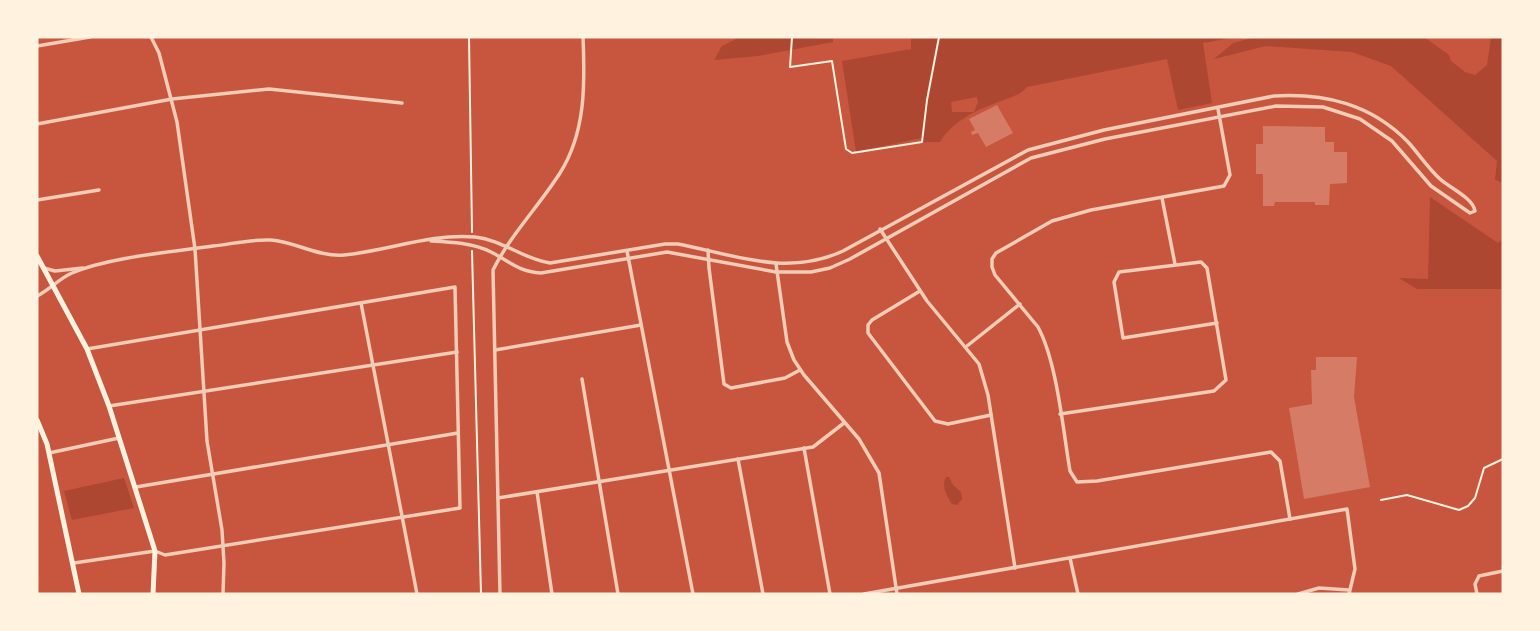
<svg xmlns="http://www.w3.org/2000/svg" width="1540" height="631" font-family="'Archivo Narrow',sans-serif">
  <rect width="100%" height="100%" fill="#c8553d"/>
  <g fill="#ae4732" fill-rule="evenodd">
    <polygon points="735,37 833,37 833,42 758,56 714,60 722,46 736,39"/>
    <path d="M 911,37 L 1237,37 L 1203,43 L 1212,103 L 1178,110 L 1167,59 L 1027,87 C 1019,97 1005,99 993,104 C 974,111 950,124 940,142 L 922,142 L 921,138 L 856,152 L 842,61 L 911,49 ZM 977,97 L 978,102 L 974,112 L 952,112 L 951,102 Z"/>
    <polygon points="1256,37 1424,37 1449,55 1451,61 1465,72 1475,75 1487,65 1491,37 1503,37 1503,183 1495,180 1497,161 1391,66 1352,52 1266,46 1214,59 1233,43"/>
    <polygon points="1430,197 1498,243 1503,239 1503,289 1417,289 1399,278 1428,279"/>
    <path d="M 946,477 L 949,477 L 953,485 L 961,492 L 962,499 L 957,505 L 952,504 C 947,497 941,485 946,477 Z"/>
    <polygon points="124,478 134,508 72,520 64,491"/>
  </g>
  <g fill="#d67c66">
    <polygon points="997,105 1013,133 986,147 978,133 972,135 971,132 975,130 969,119"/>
    <polygon points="1263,126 1325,127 1325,142 1334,142 1334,152 1347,152 1347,183 1330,184 1329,205 1315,205 1315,202 1275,202 1274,206 1263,206 1263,174 1256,174 1256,144 1263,144"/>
    <polygon points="1316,357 1357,357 1354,397 1370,487 1304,499 1289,408 1312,404 1311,370 1316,370"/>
  </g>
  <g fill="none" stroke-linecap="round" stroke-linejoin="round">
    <g stroke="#fff3e0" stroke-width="2">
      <polyline points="469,37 472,232"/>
      <polyline points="792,37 790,67 832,61 846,149 852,153 922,142 927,100 939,37"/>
      <polyline points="472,251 481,594"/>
      <polyline points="1381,500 1407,495 1459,510 1468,506 1475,498 1484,468 1503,459"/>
    </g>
    <g stroke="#f1ccb7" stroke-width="3.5">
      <polyline points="151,37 159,53 177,122 195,249 207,441 222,530 224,563 223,594"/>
      <polyline points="37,46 90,37"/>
      <path d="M 1218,109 L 1230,175 L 1224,186 L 1091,210 L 1052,221 L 996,253 L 992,259 L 992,267 L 995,275 L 1038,327 C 1057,362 1063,430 1070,471 L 1077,482 L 1097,481 L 1271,452 L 1280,461 L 1290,519"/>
      <polyline points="37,124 172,99 269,89 402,103"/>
      <polyline points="1162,198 1175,264"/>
      <polyline points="37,200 99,190"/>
      <polyline points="880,229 927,301 979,364 988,395 1015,568"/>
      <polyline points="708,250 709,268 724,384 731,388 785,378 800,370"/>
      <polyline points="627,251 693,594"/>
      <polyline points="776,264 787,342 794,360 804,375 859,439 879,473 897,594"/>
      <polyline points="920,291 872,320 868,325 868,333 935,421 948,424 991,415"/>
      <polyline points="361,303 417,594"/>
      <polyline points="967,346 1020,304"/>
      <polyline points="495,350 641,325"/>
      <polyline points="582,379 618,594"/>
      <polyline points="109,406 457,352"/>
      <polyline points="1060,414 1214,391 1226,380 1207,268 1201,262 1119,272 1114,282 1123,338 1217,323"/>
      <polyline points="804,448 830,594"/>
      <polyline points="49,453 119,438"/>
      <polyline points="738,459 763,594"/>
      <polyline points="136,487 458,433"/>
      <polyline points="537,492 552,594"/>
      <polyline points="498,498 813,447 844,423"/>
      <polyline points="1070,558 1078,594"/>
      <polyline points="74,563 155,551 165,555 460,508 455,287 87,349"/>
      <polyline points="864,594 1347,509 1355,569 1349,594"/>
      <polyline points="1298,594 1319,588 1349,590"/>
      <polyline points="1477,594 1475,584 1479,576 1503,571"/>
    </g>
    <g stroke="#f1ccb7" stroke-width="3.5">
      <polyline points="44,268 55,271 83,268"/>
      <path d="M 37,296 C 49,290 60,278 72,273 C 109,257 172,252 213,246 C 232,244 252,239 271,240 C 296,242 318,257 344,255 C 387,251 431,233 475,237 C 503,240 523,259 550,263 L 665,244 L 678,244 C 735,255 787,277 843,251 L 1028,150 L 1104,130 L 1274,96 C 1325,93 1371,104 1408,142 C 1419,154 1428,168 1440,179 C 1450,188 1473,198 1475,211 L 1470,213 L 1431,186 L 1392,141 L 1360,119 L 1323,107 L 1276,106 L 1105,139 L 1031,158 L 850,259 L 830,268 L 811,272 L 776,272 L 667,252 L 541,273 C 517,271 511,262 491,252 C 473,243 451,242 431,241"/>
      <path d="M 500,594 L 493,270 C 511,234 539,206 560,173 C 586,132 585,83 583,37"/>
    </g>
    <g stroke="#fff3e0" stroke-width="5">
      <polyline points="37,256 87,349 109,406 155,551 153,594"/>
      <polyline points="37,420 47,444 79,594"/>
    </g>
  </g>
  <rect width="1540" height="631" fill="none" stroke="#fff3e0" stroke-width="77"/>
</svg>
